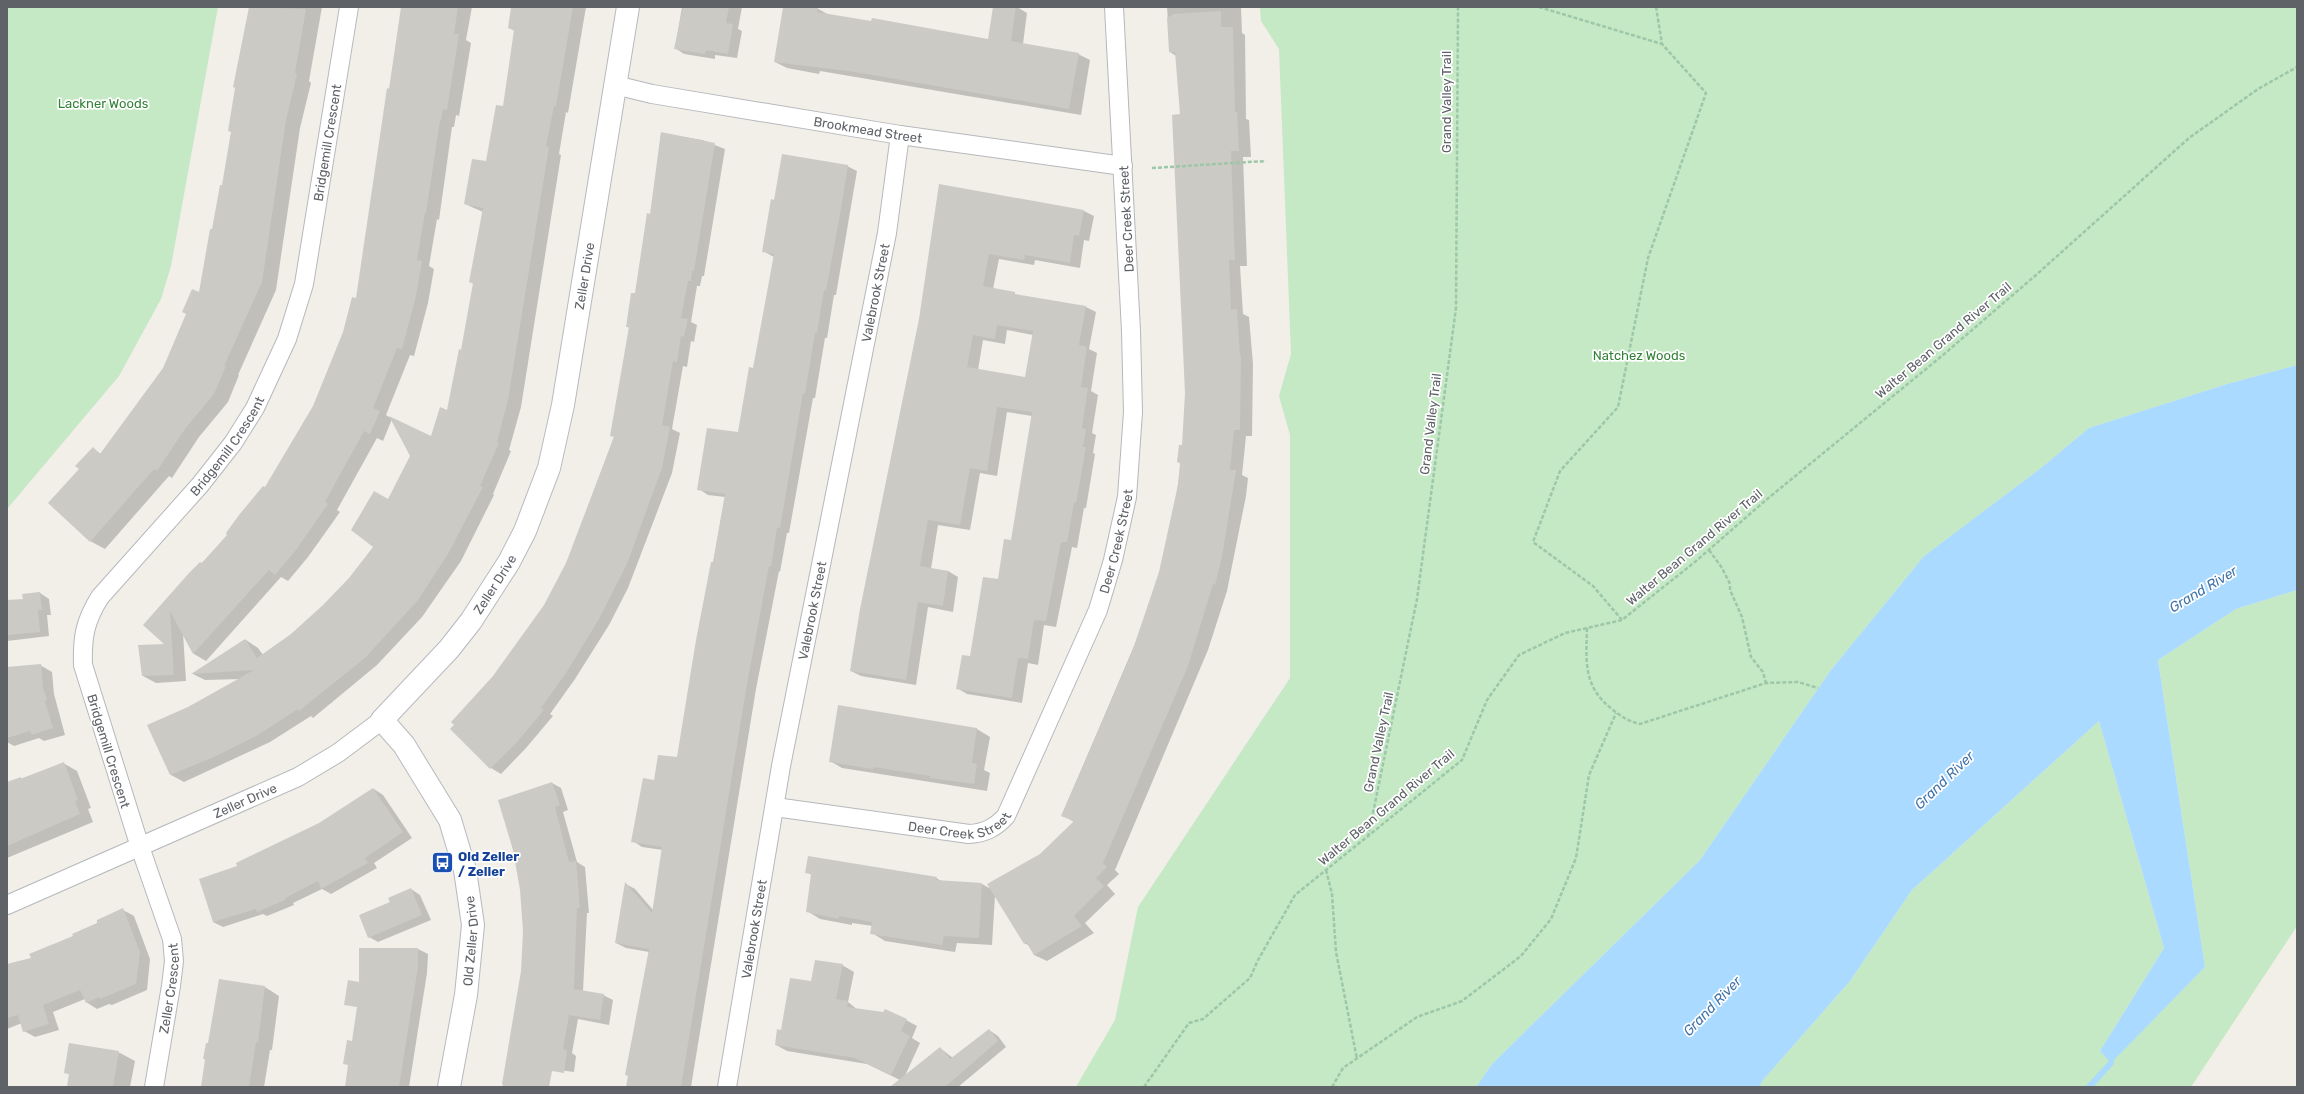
<svg xmlns="http://www.w3.org/2000/svg" width="2304" height="1094" font-family="Rubik,sans-serif">
  <rect width="100%" height="100%" fill="#f1efe8"/>
  <g fill="#c5e8c5">
    <polygon points="7,7 218,7 171,266 161,299 119,376 7,509"/>
    <polygon points="1260,7 2297,7 2297,365 2227,384 2089,428 2041,468 1924,556 1831,670 1700,860 1492,1064 1476,1087 1076,1087 1115,1020 1138,907 1290,678 1290,435 1279,396 1291,354 1279,49 1261,21"/>
    <polygon points="2297,590 2297,926 2191,1087 1759,1087 1763,1080 1850,981 1912,890 2099,721 2164,948 2100,1051 2111,1062 2205,967 2158,660 2236,609"/>
  </g>
  <polygon fill="#aadaff" points="2297,365 2297,590 2236,609 2158,660 2205,967 2111,1063 2100,1051 2164,948 2099,721 1912,890 1850,981 1763,1080 1759,1087 1476,1087 1492,1064 1700,860 1831,670 1924,556 2041,468 2089,428 2227,384"/>
  <g fill="#0003" fill-rule="evenodd">
    <polygon points="250,7 322,7 309,81 311,83 300,128 276,290 238,375 239,375 228,402 199,437 172,478 169,476 105,549 90,541 81,469 93,449 101,454 164,369 200,294 223,187"/>
    <polygon points="403,7 472,7 466,40 471,43 459,116 456,115 454,127 452,127 439,220 437,219 429,266 434,269 428,303 414,356 410,355 386,415 392,419 383,441 377,438 337,510 340,512 308,557 288,581 281,577 206,661 194,654 183,633 186,681 156,683 143,676 167,645 144,625 229,534 266,489 314,407 357,299"/>
    <polygon points="512,7 586,7 568,113 566,112 559,154 561,155 521,407 509,450 511,451 493,494 494,495 461,561 422,617 377,665 313,718 311,716 270,742 184,782 171,775 148,726 189,707 241,679 205,680 193,674 246,640 258,648 263,655 292,635 324,606 349,579 375,547 388,501 448,411 462,351 474,284 470,282 483,212 465,204 487,162 504,107 515,31 509,28"/>
    <polygon points="682,7 742,7 738,29 742,31 737,58 715,55 715,59 684,54 675,48"/>
    <polygon points="784,7 815,7 829,15 989,40 994,7 1017,7 1027,13 1023,44 1078,54 1090,60 1081,115 820,71 819,74 787,68 775,62"/>
    <polygon points="1167,7 1241,7 1242,33 1245,35 1246,119 1249,120 1251,157 1243,157 1247,266 1240,266 1243,314 1249,317 1253,364 1252,436 1246,436 1242,475 1248,478 1246,496 1227,591 1208,650 1115,870 1119,874 1107,885 1115,894 1085,923 1094,933 1047,961 1034,955 1030,946 1024,943 995,895 992,945 957,943 955,952 885,941 872,933 873,926 852,923 852,925 820,919 807,911 812,875 806,872 936,878 943,882 982,884 991,889 1041,855 1074,822 1062,815 1143,625 1160,573 1173,518 1181,464 1178,462 1183,447 1186,393 1182,115 1176,56 1170,52"/>
    <polygon points="661,133 702,140 725,149 704,276 702,276 700,286 697,286 691,322 697,325 694,342 691,341 687,367 683,366 672,429 680,433 672,473 628,588 609,625 575,679 550,714 553,716 526,748 501,774 491,768 451,729 494,676 545,605 567,563 614,437 629,328 627,326 636,294 651,215"/>
    <polygon points="847,166 857,171 836,295 834,295 827,338 825,338 815,398 813,398 789,533 787,533 780,572 779,571 756,689 691,1087 627,1087 649,952 626,948 616,943 626,884 635,889 653,910 663,850 642,847 633,841 654,781 678,758 725,497 708,495 699,489 739,433 754,369 774,257 763,251 775,201"/>
    <path d="M 940,186 L 1084,211 L 1094,216 L 1089,241 L 1084,240 L 1080,268 L 1035,260 L 1034,265 L 999,259 L 993,289 L 1020,296 L 1086,307 L 1096,312 L 1089,349 L 1097,353 L 1091,391 L 1098,395 L 1092,433 L 1096,435 L 1093,453 L 1095,454 L 1086,508 L 1084,508 L 1077,548 L 1072,547 L 1056,627 L 1044,625 L 1038,665 L 1028,663 L 1022,703 L 967,694 L 957,688 L 971,657 L 1012,541 L 1032,416 L 1007,412 L 997,476 L 980,473 L 970,530 L 938,525 L 931,569 L 948,571 L 958,577 L 953,612 L 928,607 L 916,685 L 861,676 L 851,671 L 920,319 ZM 1007,330 L 1033,335 L 1026,378 L 978,370 L 983,340 L 1005,344 Z"/>
    <polygon points="40,593 49,599 51,615 47,615 49,636 7,641 7,601 24,600"/>
    <polygon points="40,665 52,672 54,694 65,735 44,741 39,738 14,746 7,742 7,668"/>
    <polygon points="839,706 977,729 990,737 984,770 990,773 987,791 842,768 830,761"/>
    <polygon points="63,763 77,771 91,808 88,809 93,822 7,858 7,784"/>
    <polygon points="552,783 561,788 568,810 563,812 577,862 585,867 589,913 587,913 583,991 603,995 613,1000 609,1025 578,1019 572,1053 576,1056 574,1072 517,1064"/>
    <polygon points="374,789 383,795 412,838 374,863 377,868 331,894 322,889 293,903 294,905 267,916 263,914 223,927 213,922 239,866 319,824"/>
    <polygon points="411,889 420,895 431,920 378,942 369,937 391,903"/>
    <polygon points="123,910 134,916 150,959 147,990 112,1005 109,1004 97,1009 86,1002 85,999 53,1012 59,1030 35,1037 24,1031 22,1023 7,1029 7,965 32,958"/>
    <polygon points="360,949 418,949 428,954 427,973 409,1087 346,1087 362,984"/>
    <polygon points="842,965 854,972 848,1002 858,1010 906,1020 917,1026 912,1038 920,1043 904,1078 940,1048 953,1058 989,1030 998,1036 1006,1047 958,1087 903,1087 900,1080 867,1064 787,1051 776,1045 812,982"/>
    <polygon points="265,987 279,996 272,1050 270,1050 264,1087 202,1087 209,1044"/>
    <polygon points="69,1044 120,1053 135,1061 130,1087 68,1087 70,1075 65,1072"/>
  </g>
  <g fill="none" stroke-linecap="round" stroke-linejoin="round">
    <polyline stroke="#aadaff" stroke-width="6" points="2089,1087 2111,1063"/>
  </g>
  <g fill="#cccac5" fill-rule="evenodd">
    <polygon points="249,7 306,9 295,73 297,74 286,120 262,282 224,366 226,366 214,394 185,429 157,471 154,469 90,542 48,503 79,469 75,466 93,447 100,454 163,368 186,314 182,312 192,289 199,292 210,229 212,229 220,185 222,185 231,132 228,131 235,88 233,87"/>
    <polygon points="401,7 458,7 454,34 459,34 447,110 443,109 441,121 440,120 426,213 425,213 417,260 422,261 416,296 402,349 397,348 373,408 380,411 370,434 364,431 325,502 328,504 296,550 275,575 269,570 193,654 170,611 174,675 142,676 138,645 164,644 143,625 189,573 200,562 202,563 227,535 226,533 239,515 263,486 265,487 313,406 343,332 352,297 356,298 387,88 389,89"/>
    <polygon points="511,7 573,7 556,106 554,106 546,146 549,147 508,400 497,442 499,443 480,486 483,487 448,554 418,600 365,658 299,711 298,709 258,735 214,757 170,775 147,725 188,707 254,670 191,674 245,639 257,658 291,634 323,605 349,578 373,547 351,530 374,491 388,499 410,456 389,416 431,436 440,407 447,410 459,349 461,350 473,283 469,282 483,208 464,204 472,159 486,161 496,105 503,106 514,30 508,28"/>
    <polygon points="683,7 729,7 726,23 733,24 728,54 706,50 705,54 674,49"/>
    <polygon points="783,7 818,7 817,12 871,21 872,18 988,39 993,7 1016,7 1011,41 1079,53 1069,109 855,72 774,62"/>
    <polygon points="1221,11 1221,27 1233,27 1235,112 1237,112 1239,151 1231,151 1235,260 1229,260 1231,310 1237,309 1240,356 1241,356 1240,430 1234,430 1230,470 1236,470 1222,557 1215,585 1213,584 1188,666 1103,863 1107,867 1096,878 1104,886 1074,916 1082,926 1034,955 1026,942 1024,944 987,884 1040,854 1074,821 1061,816 1131,655 1159,572 1178,485 1180,463 1177,462 1179,445 1182,445 1185,393 1172,115 1180,114 1175,52 1169,52 1167,17 1171,16 1172,14"/>
    <polygon points="661,132 715,143 694,271 692,271 691,281 688,281 681,318 688,319 684,337 681,336 677,362 673,361 662,425 670,427 662,468 627,564 599,619 566,673 541,708 544,710 517,742 490,769 450,729 454,725 451,722 493,676 544,605 566,563 614,437 610,436 629,327 626,327 631,293 635,293 647,213 650,214"/>
    <polygon points="782,154 848,165 842,203 826,291 824,290 817,333 815,333 805,394 803,393 780,528 777,528 771,567 769,566 747,684 681,1087 626,1087 628,1076 625,1075 649,949 615,943 625,882 652,913 662,847 631,842 643,778 654,780 658,755 677,757 696,640 711,562 713,562 725,494 697,490 707,428 738,432 749,367 753,368 774,254 762,252 771,199 774,200"/>
    <path d="M 939,184 L 1084,210 L 1079,236 L 1074,235 L 1070,263 L 1025,255 L 1024,260 L 989,254 L 983,286 L 1015,292 L 1015,294 L 1086,306 L 1079,345 L 1087,347 L 1081,387 L 1088,388 L 1082,428 L 1086,429 L 1083,447 L 1086,447 L 1076,503 L 1074,503 L 1067,542 L 1061,542 L 1046,621 L 1034,620 L 1028,659 L 1018,658 L 1012,698 L 956,689 L 962,655 L 970,656 L 983,577 L 998,579 L 1004,539 L 1011,540 L 1032,412 L 997,407 L 987,471 L 970,468 L 960,525 L 928,520 L 920,566 L 948,571 L 943,606 L 918,602 L 906,680 L 850,671 L 860,609 L 919,319 ZM 997,325 L 1033,331 L 1025,377 L 967,367 L 973,335 L 995,339 Z"/>
    <polygon points="40,592 42,610 38,610 40,632 7,635 7,600 23,599 22,594"/>
    <polygon points="41,664 43,687 47,700 45,701 53,728 32,735 30,731 7,738 7,667"/>
    <polygon points="838,705 977,728 972,763 977,764 974,784 930,778 930,776 873,767 873,769 829,762"/>
    <polygon points="64,762 78,800 75,801 80,814 7,846 7,782 21,777 21,779"/>
    <polygon points="552,782 560,805 555,807 569,862 576,861 580,908 577,908 574,989 604,994 600,1020 569,1015 563,1049 567,1050 564,1073 552,1071 549,1087 504,1087 502,1084 521,971 523,931 520,890 513,850 498,800"/>
    <polygon points="373,788 403,832 365,858 368,863 321,889 318,881 285,898 285,900 257,912 256,909 213,922 199,879 237,866 236,863 319,823"/>
    <polygon points="808,856 937,877 936,880 982,883 979,938 944,936 942,945 870,934 872,922 839,916 839,919 806,912 811,874 805,873"/>
    <polygon points="411,888 422,915 368,938 359,915 390,902 388,898"/>
    <polygon points="123,908 140,952 136,984 100,999 99,997 86,1003 80,990 43,1005 49,1024 23,1032 18,1015 7,1018 7,964 31,958 29,954 73,936 72,934 97,923 97,920"/>
    <polygon points="359,948 418,948 418,967 399,1087 345,1087 348,1065 343,1064 347,1040 352,1041 357,1007 344,1005 348,980 359,982"/>
    <polygon points="815,960 843,964 836,999 848,1001 847,1007 883,1012 885,1009 907,1019 901,1031 910,1036 891,1075 855,1058 775,1045 777,1029 781,1030 790,978 811,981"/>
    <polygon points="219,979 265,986 258,1043 256,1042 249,1087 201,1087 205,1059 203,1059 206,1043 208,1043"/>
    <polygon points="989,1029 998,1041 945,1087 890,1087 940,1047 950,1059"/>
    <polygon points="69,1043 119,1051 113,1087 67,1087 69,1074 64,1073"/>
  </g>
  <g fill="none" stroke-linecap="round" stroke-linejoin="round">
    <defs>
      <g id="street">
        <path id="s1" d="M 615,85 L 652,94 L 900,135 L 1123,166"/>
        <path id="s2" d="M 775,807 L 969,834 C 985,833 995,828 1006,816 L 1098,610 L 1113,560 L 1127,497 L 1133,412 L 1131,331 L 1114,7"/>
        <path id="s3" d="M 7,905 L 298,777 L 338,753 L 382,720"/>
        <path id="s4" d="M 154,1087 L 171,986 L 174,961 L 172,939 L 140,847 L 83,665 C 82,637 85,621 100,597 L 200,485 L 233,443 L 255,408 L 287,339 L 304,284 L 349,7"/>
        <path id="s5" d="M 727,1087 L 781,766 L 887,233 L 900,135"/>
      </g>
      <g id="secondary">
        <path id="s6" d="M 449,1087 L 466,995 L 473,925 L 465,870 L 450,820 L 404,745 L 382,720 L 449,649 L 471,621 L 509,562 L 525,531 L 549,468 L 563,405 L 628,7"/>
      </g>
    </defs>
    <use href="#street" stroke="#b5b8bc" stroke-width="20"/>
    <use href="#secondary" stroke="#b6babf" stroke-width="24"/>
    <g stroke="#9cc7a9" stroke-width="2.5" stroke-dasharray="4 2" stroke-linecap="butt">
      <polyline points="1539,7 1662,44"/>
      <polyline points="1152,168 1266,161"/>
      <polyline points="1709,550 1722,568 1730,584 1730,590 1742,617 1751,657 1763,672 1766,683"/>
      <polyline points="1622,620 1593,586 1533,542 1560,471 1618,407 1648,258 1706,93 1662,44 1656,7"/>
      <path d="M 1587,628 C 1586,662 1583,687 1613,710 C 1622,717 1628,721 1640,724 L 1766,683 L 1798,682 L 1818,688"/>
      <polyline points="1368,837 1417,599 1456,308 1458,7"/>
      <polyline points="1326,870 1332,894 1336,952 1357,1059"/>
      <polyline points="1144,1087 1189,1023 1203,1019 1250,978 1258,960 1295,895 1462,760 1487,700 1519,655 1565,633 1622,620 1696,561 1766,500 1943,355 2036,275 2189,138 2258,89 2297,67"/>
      <polyline points="1332,1087 1343,1068 1417,1017 1462,1001 1521,956 1551,919 1576,858 1589,775 1616,713"/>
    </g>
    <use href="#street" stroke="#fff" stroke-width="18"/>
    <use href="#secondary" stroke="#fff" stroke-width="22"/>
  </g>
  <defs>
    <symbol id="bus-square" viewBox="-11 -11 22 22"><rect x="-9" y="-9" width="18" height="18" rx="4" fill="#1a4fb4" stroke="#fff"/><path d="M-5-6H5V4H4V6H2V4H-2V6H-4V4H-5ZM-3.5-4V0h7V-4ZM-3.5 1.2v1.5H-2V1.2ZM2 1.2v1.5H3.5V1.2Z" fill="#fff"/></symbol>
  </defs>
  <g fill-rule="evenodd">
    <use href="#bus-square" x="430" y="850" width="25" height="25"/>
  </g>
  <g text-anchor="middle" stroke-width="3.5" stroke-linejoin="round" paint-order="stroke">
    <g font-size="13" fill="#5f6368" stroke="#fff">
      <text transform="translate(1446 102) rotate(-90)" y="5">Grand Valley Trail</text>
      <text dy="5" stroke="none"><textPath href="#s1" startOffset="257">Brookmead Street</textPath></text>
      <text dy="5" stroke="none"><textPath href="#s4" startOffset="1031">Bridgemill Crescent</textPath></text>
      <text transform="translate(1126 219) rotate(-93)" y="5">Deer Creek Street</text>
      <text dy="5" stroke="none"><textPath href="#s6" startOffset="894">Zeller Drive</textPath></text>
      <text dy="5" stroke="none"><textPath href="#s5" startOffset="808">Valebrook Street</textPath></text>
      <text transform="translate(1943 340) rotate(-40)" y="5">Walter Bean Grand River Trail</text>
      <text transform="translate(1430 424) rotate(-83)" y="5">Grand Valley Trail</text>
      <text dy="5" stroke="none"><textPath href="#s4" startOffset="707">Bridgemill Crescent</textPath></text>
      <text dy="5" stroke="none"><textPath href="#s2" startOffset="535">Deer Creek Street</textPath></text>
      <text transform="translate(1694 547) rotate(-40)" y="5">Walter Bean Grand River Trail</text>
      <text dy="5" stroke="none"><textPath href="#s6" startOffset="570">Zeller Drive</textPath></text>
      <text dy="5" stroke="none"><textPath href="#s5" startOffset="484">Valebrook Street</textPath></text>
      <text transform="translate(1378 742) rotate(-78)" y="5">Grand Valley Trail</text>
      <text transform="translate(109 751) rotate(73)" y="5">Bridgemill Crescent</text>
      <text dy="5" stroke="none"><textPath href="#s3" startOffset="260">Zeller Drive</textPath></text>
      <text transform="translate(1386 807) rotate(-40)" y="5">Walter Bean Grand River Trail</text>
      <text dy="5" stroke="none"><textPath href="#s2" startOffset="188">Deer Creek Street</textPath></text>
      <text dy="5" stroke="none"><textPath href="#s5" startOffset="160">Valebrook Street</textPath></text>
      <text dy="5" stroke="none"><textPath href="#s6" startOffset="148">Old Zeller Drive</textPath></text>
      <text dy="5" stroke="none"><textPath href="#s4" startOffset="100">Zeller Crescent</textPath></text>
    </g>
    <g font-size="13" fill="#348238" stroke="#fff">
      <text x="103" y="108">Lackner Woods</text>
      <text x="1639" y="360">Natchez Woods</text>
    </g>
    <g font-size="13" font-weight="bold" fill="#164399" stroke="#fff" text-anchor="start">
      <text x="458" y="861">Old Zeller<tspan x="458" dy="15">/ Zeller</tspan></text>
    </g>
    <g font-size="14" font-style="italic" fill="#4174aa" stroke="#fff">
      <text transform="translate(2203 589) rotate(-31)" y="5">Grand River</text>
      <text transform="translate(1944 780) rotate(-44)" y="5">Grand River</text>
      <text transform="translate(1712 1006) rotate(-46)" y="5">Grand River</text>
    </g>
  </g>
  <rect width="2304" height="1094" fill="none" stroke="#5f6368" stroke-width="16"/>
</svg>
